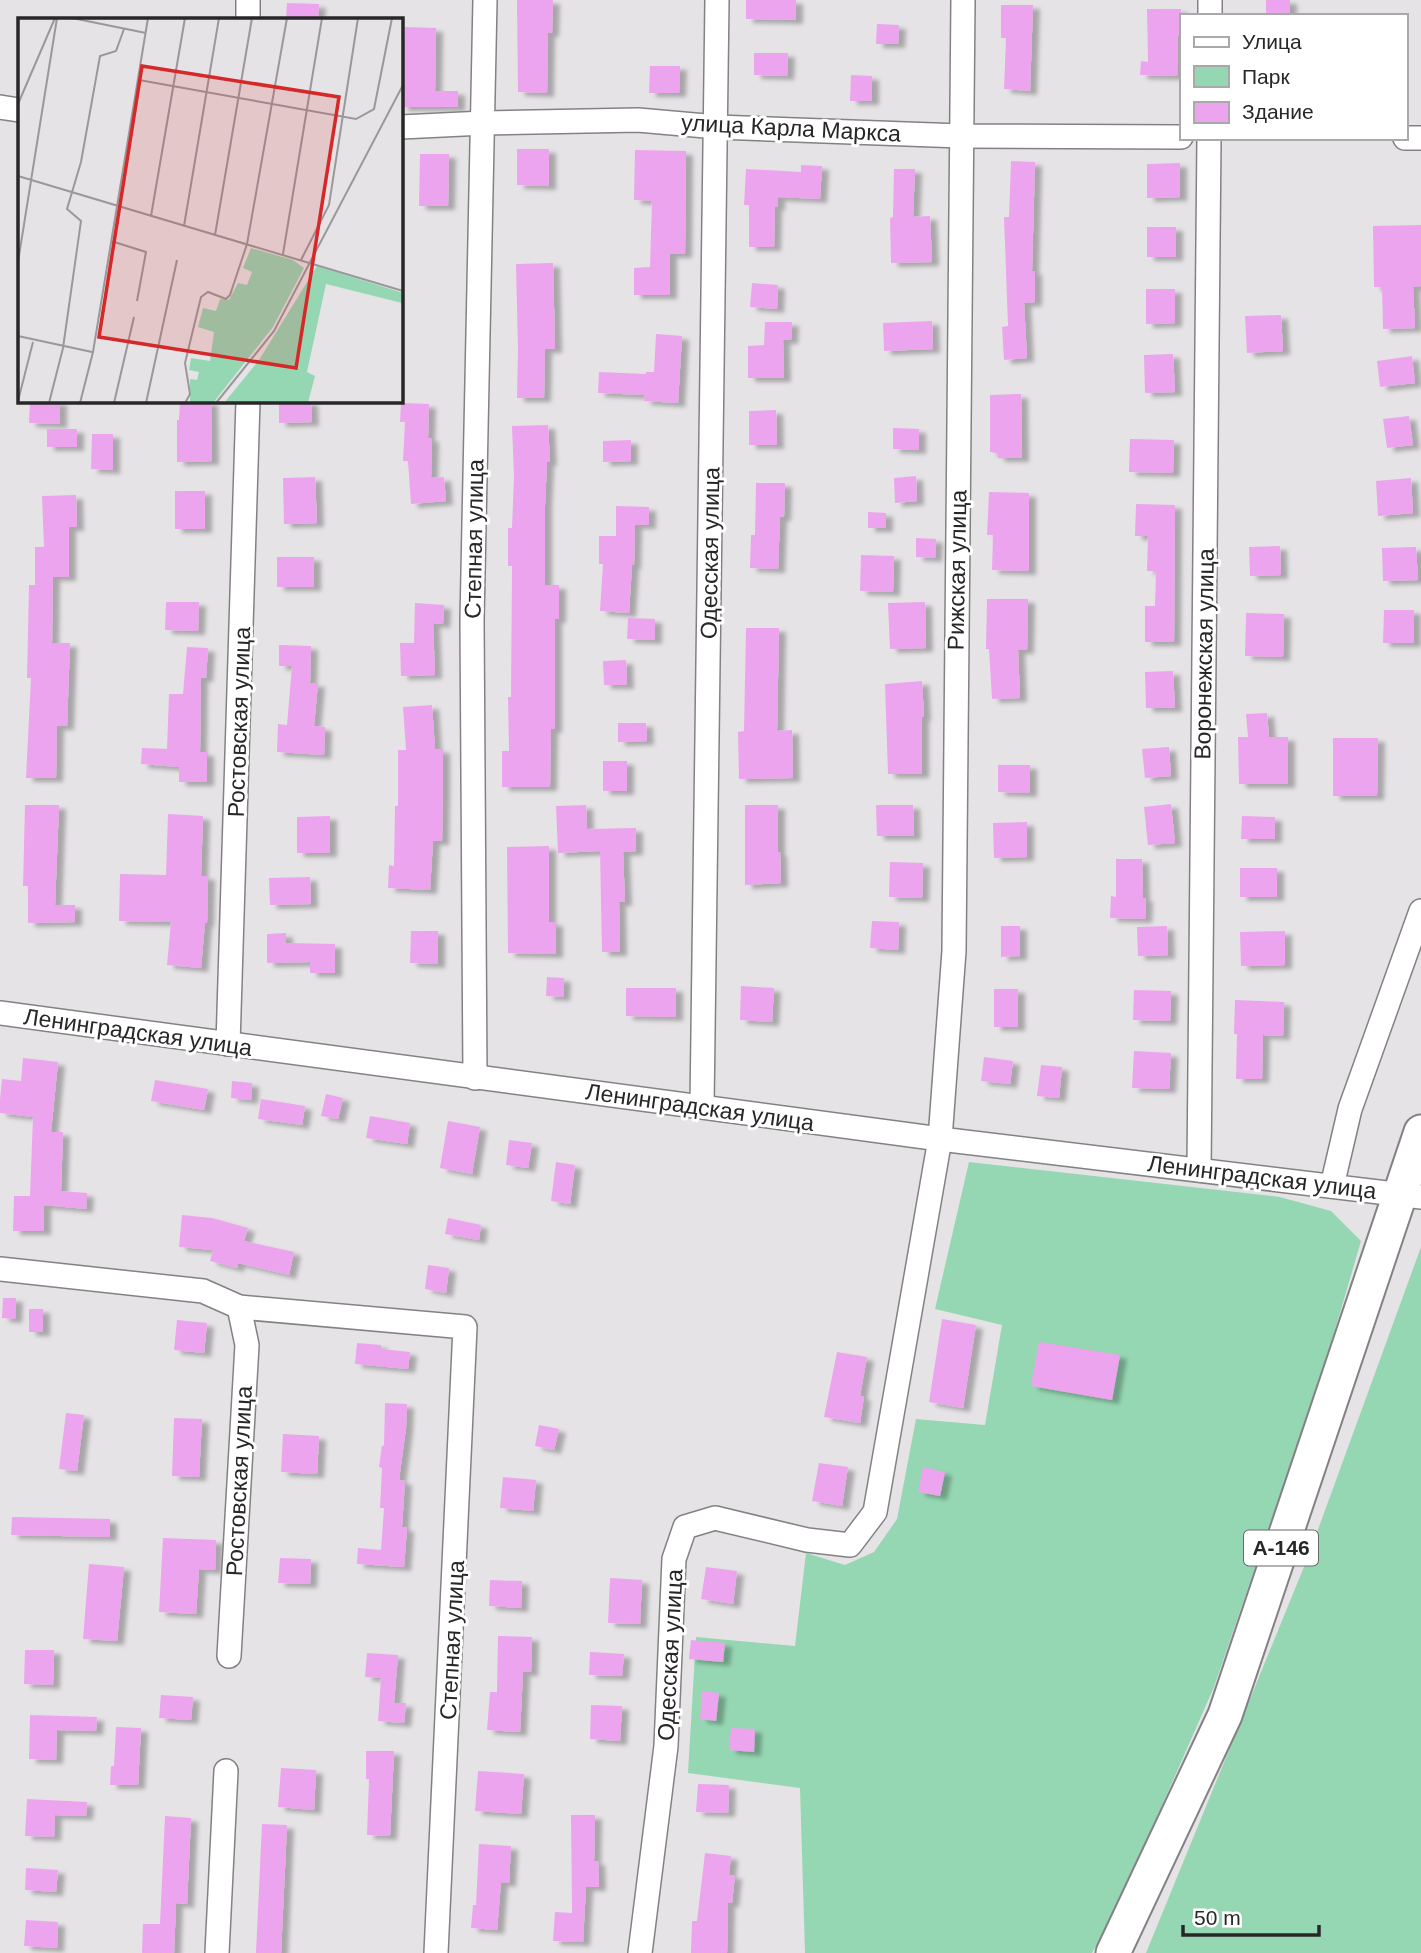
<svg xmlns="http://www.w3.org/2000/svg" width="1421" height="1953" font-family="Helvetica,sans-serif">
  <defs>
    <filter id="shadow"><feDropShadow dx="7" dy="4" stdDeviation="2" flood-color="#0004"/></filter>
  </defs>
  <rect width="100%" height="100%" fill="#e6e3e6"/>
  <g fill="#96d7b3">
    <polygon points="969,1162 1280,1197 1331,1211 1361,1241 1326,1361 1214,1687 1118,1906 1092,1953 805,1953 800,1788 688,1773 696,1637 795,1646 806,1553 845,1565 874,1552 897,1519 916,1419 985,1425 1002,1325 935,1309"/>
    <polygon points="1421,1247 1421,1953 1146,1953 1308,1557"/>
  </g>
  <g fill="#eda4ee" filter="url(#shadow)">
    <polygon points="517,0 553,0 552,33 548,33 547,93 518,92"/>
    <polygon points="746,0 796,0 796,20 746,19"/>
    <rect x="1266" y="0" width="24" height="16"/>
    <polygon points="287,3 319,4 318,19 286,19"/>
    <polygon points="1001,5 1033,5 1030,91 1004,89 1006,38 1001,38"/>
    <polygon points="1147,9 1181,9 1181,36 1178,36 1177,76 1140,75 1141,61 1148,62"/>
    <polygon points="877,24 899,25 898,44 876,44"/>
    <polygon points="405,27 436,28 435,91 458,91 458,107 401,107"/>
    <polygon points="754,53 788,53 787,76 754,75"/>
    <polygon points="650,66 680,66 679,93 649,93"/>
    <polygon points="851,75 872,76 872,101 850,101"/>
    <polygon points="517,149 549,149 549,186 517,185"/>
    <polygon points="635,150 686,151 685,254 670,254 670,295 634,295 634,268 650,267 652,201 634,200"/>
    <polygon points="420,154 449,154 448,206 419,206"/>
    <polygon points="1011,161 1035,162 1032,271 1035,271 1035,302 1024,303 1027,358 1004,360 1002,327 1008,326 1004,217 1009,217"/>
    <polygon points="1180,163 1180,197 1147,198 1147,164"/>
    <polygon points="801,165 822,166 820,199 778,197 778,207 775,206 774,247 749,247 749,205 744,205 746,169 801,172"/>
    <polygon points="894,169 915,169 913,217 930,216 932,262 891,263 890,218 893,217"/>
    <polygon points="1421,225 1421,286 1413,287 1415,328 1383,329 1382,287 1374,287 1373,226"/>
    <rect x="1147" y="227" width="29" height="30"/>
    <polygon points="553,263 555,349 545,349 544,398 517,398 518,349 516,264"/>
    <polygon points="752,283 778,285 777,309 750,307"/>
    <polygon points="1146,289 1175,289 1175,323 1146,324"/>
    <polygon points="1281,315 1283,351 1247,353 1245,316"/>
    <polygon points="932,321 933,349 884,351 883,323"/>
    <polygon points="765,322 792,322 791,340 783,340 784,378 748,378 748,346 764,345"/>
    <polygon points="656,334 682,336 678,403 644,401 645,395 598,393 599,372 646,374 646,372 654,372"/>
    <polygon points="1173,354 1175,392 1145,393 1144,355"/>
    <polygon points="1412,356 1415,383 1380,387 1377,361"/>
    <polygon points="1021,394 1022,458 998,458 997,453 990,452 990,395"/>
    <polygon points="30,401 60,401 60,424 29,423"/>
    <polygon points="180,401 211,401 212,461 177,462 177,420 179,420"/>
    <polygon points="279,401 311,401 312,422 279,423"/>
    <polygon points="401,403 429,404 428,438 432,438 431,478 444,477 446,501 411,504 408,461 403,461 405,422 400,422"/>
    <polygon points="776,410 777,445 749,445 749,411"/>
    <polygon points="1409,416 1413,445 1387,448 1383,419"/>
    <polygon points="548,425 550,462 547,462 545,505 545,585 559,585 559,619 555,619 555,729 551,729 550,787 502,787 502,751 509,751 508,697 511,697 512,566 508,566 508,528 512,528 514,477 512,426"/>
    <polygon points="893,428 919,429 919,450 893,449"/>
    <rect x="47" y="429" width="30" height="18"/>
    <polygon points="92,434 113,434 113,470 91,469"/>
    <polygon points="1130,439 1174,440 1173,473 1129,472"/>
    <polygon points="631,440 631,461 603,462 603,441"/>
    <polygon points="916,476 917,501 895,503 894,478"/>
    <polygon points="315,477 317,523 284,524 283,478"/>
    <polygon points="1411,478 1413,513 1378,516 1376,481"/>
    <polygon points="756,483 785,483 784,517 780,517 778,569 750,568 751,535 755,535"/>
    <rect x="175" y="491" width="30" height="38"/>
    <polygon points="989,492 1029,493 1029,571 992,570 993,535 987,535"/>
    <polygon points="76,495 77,527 69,527 69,577 53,577 52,643 70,643 67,726 57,726 56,778 26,778 31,678 27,678 29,585 35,585 35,547 44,547 42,496"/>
    <polygon points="1136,504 1175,505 1174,642 1145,642 1145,606 1155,606 1156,571 1147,571 1148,536 1135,536"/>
    <polygon points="616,506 649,507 649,525 635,525 634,565 632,565 629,613 600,611 603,564 599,564 599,536 616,536"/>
    <polygon points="868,512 886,513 886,528 868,528"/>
    <polygon points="916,538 936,539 935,558 916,557"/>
    <polygon points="1280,546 1281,575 1250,576 1249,547"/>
    <polygon points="1416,547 1418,580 1383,581 1382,548"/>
    <polygon points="861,555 894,556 893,592 860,591"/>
    <rect x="277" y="557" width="37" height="30"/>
    <polygon points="987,599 1028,599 1027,650 1018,650 1020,698 992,699 989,649 986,649"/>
    <polygon points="166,602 199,602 198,631 165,630"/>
    <polygon points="925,602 926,648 890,649 888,603"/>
    <polygon points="415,603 444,605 443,624 433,623 435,675 401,676 400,643 414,643"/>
    <polygon points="1384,610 1414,610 1414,643 1383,643"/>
    <polygon points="1246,613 1284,614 1283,657 1245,656"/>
    <polygon points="628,618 655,619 655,640 627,639"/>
    <polygon points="746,628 779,628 777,731 792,730 793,778 739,779 738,732 744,731"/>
    <polygon points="279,645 311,646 310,683 318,683 314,726 325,727 324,755 277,752 278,724 287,725 292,666 279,666"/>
    <polygon points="187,647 208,648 206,678 201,678 200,752 207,752 207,782 179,782 179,767 141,764 142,748 167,749 169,694 183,694"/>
    <polygon points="626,660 627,685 604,685 603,661"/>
    <polygon points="1173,671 1175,708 1146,708 1145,672"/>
    <polygon points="922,681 924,717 922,717 922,774 888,774 885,684"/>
    <polygon points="432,705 435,749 443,749 443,785 442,841 433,841 430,890 388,888 389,865 394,866 395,806 398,806 398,750 406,750 403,707"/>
    <polygon points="1267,713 1269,737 1288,737 1288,784 1239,784 1238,737 1248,737 1246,714"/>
    <polygon points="618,723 646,723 647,741 618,742"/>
    <polygon points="1333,738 1378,738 1377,796 1333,796"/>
    <polygon points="1169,747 1171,776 1145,778 1142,749"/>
    <rect x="603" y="761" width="24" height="30"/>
    <polygon points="998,765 1030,765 1030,793 998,792"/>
    <polygon points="1171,804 1175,843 1148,845 1144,807"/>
    <polygon points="25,805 59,805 55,905 75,905 75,922 28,923 28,886 23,886"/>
    <polygon points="586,805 587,829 636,828 636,851 623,852 625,902 619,902 620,952 602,952 600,851 558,853 556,806"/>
    <polygon points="745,805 778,805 778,852 780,852 781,883 745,885"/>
    <polygon points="876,805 913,805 914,836 877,836"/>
    <polygon points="168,814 203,816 201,876 208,876 207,923 205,923 201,968 167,965 171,922 119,921 120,874 166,875"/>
    <polygon points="330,816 330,853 297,853 297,817"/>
    <polygon points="1242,816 1275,817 1275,839 1241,839"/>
    <polygon points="1027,822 1027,857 994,858 993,823"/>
    <polygon points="549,846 549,922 556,922 556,954 508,953 507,847"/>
    <polygon points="1116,859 1142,859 1143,898 1146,898 1145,919 1110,918 1111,896 1116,897"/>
    <polygon points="890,862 923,863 922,898 889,897"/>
    <rect x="1240" y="868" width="37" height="29"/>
    <polygon points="310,877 311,904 270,905 269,878"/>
    <polygon points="872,921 899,922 898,950 870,948"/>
    <polygon points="1001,926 1020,926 1020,956 1001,957"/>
    <polygon points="1167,926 1168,955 1138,956 1137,927"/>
    <polygon points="411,931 438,931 438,964 410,963"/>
    <polygon points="1285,931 1285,965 1241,966 1240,932"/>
    <polygon points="286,933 286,943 335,944 335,973 310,973 310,962 267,963 267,934"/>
    <polygon points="547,977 564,978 563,997 546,996"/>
    <polygon points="741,986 774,988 772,1022 740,1020"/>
    <polygon points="626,988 676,988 676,1017 626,1016"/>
    <rect x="994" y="989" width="24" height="38"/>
    <polygon points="1134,990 1171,991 1170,1021 1133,1020"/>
    <polygon points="1235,1000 1284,1002 1283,1036 1263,1035 1262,1079 1236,1079 1237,1034 1234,1034"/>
    <polygon points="1134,1051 1171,1053 1169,1089 1132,1088"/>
    <polygon points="984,1057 1013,1061 1010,1084 981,1081"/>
    <polygon points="23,1058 58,1062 51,1132 63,1132 61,1191 87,1193 86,1209 44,1205 44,1231 13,1231 14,1196 30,1196 33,1117 0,1113 0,1099 2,1079 21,1081"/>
    <polygon points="1041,1065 1062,1067 1059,1098 1037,1096"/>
    <polygon points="155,1080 208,1089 204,1110 151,1101"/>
    <polygon points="232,1081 252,1083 251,1100 231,1098"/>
    <polygon points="326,1094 343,1098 338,1119 321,1116"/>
    <polygon points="261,1099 305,1106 302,1125 258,1119"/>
    <polygon points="370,1116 410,1123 407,1144 366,1138"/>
    <polygon points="448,1121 480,1127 472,1174 440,1168"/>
    <polygon points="509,1140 532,1143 528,1168 506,1165"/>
    <polygon points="556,1162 575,1165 570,1204 551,1201"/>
    <polygon points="182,1215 212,1218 248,1228 244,1241 294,1252 289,1275 238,1263 237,1268 210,1261 213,1250 179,1247"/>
    <polygon points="448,1218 481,1225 479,1240 445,1234"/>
    <polygon points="428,1265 449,1268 446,1293 425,1289"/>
    <polygon points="3,1298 16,1298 15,1319 2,1318"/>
    <rect x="29" y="1309" width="14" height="23"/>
    <polygon points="942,1319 976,1325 963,1408 929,1402"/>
    <polygon points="177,1320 207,1323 204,1353 174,1350"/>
    <polygon points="1039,1342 1120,1355 1112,1400 1031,1386"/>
    <polygon points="357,1343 381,1345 381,1349 410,1352 408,1369 355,1364"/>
    <polygon points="837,1352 867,1357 860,1396 864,1397 860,1423 824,1417"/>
    <polygon points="385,1403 407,1404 406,1428 399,1480 405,1481 402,1527 407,1528 404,1567 357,1564 358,1548 381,1550 384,1508 380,1508 382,1468 379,1467 382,1445 384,1446"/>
    <polygon points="66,1413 84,1415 77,1471 59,1469"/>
    <polygon points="174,1418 202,1419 199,1477 172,1476"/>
    <polygon points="539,1425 559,1429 554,1450 535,1446"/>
    <polygon points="283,1434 319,1436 317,1474 281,1472"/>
    <polygon points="819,1463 848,1467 842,1506 812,1501"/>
    <polygon points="923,1467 945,1472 940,1496 918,1492"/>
    <polygon points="503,1477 536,1480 533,1511 500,1508"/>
    <polygon points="12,1517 110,1519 110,1537 11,1535"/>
    <polygon points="163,1538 216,1540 215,1570 199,1569 196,1614 159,1612"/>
    <polygon points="280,1558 311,1559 310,1584 278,1583"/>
    <polygon points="89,1564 124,1567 117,1641 83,1639"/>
    <polygon points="706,1567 737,1571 733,1604 701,1599"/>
    <polygon points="610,1578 642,1580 640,1624 608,1623"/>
    <polygon points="490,1580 522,1581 521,1608 489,1606"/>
    <polygon points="498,1636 532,1637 531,1672 523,1672 520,1732 487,1730 490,1692 497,1692"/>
    <polygon points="691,1640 725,1643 723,1662 689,1659"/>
    <polygon points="25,1650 54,1650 53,1685 24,1684"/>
    <polygon points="590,1652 624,1654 622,1676 589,1675"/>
    <polygon points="367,1653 398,1655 394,1703 406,1703 404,1723 378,1721 381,1678 365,1677"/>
    <polygon points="702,1691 719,1693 716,1721 700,1719"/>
    <polygon points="161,1695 193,1697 191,1720 159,1718"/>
    <polygon points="591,1705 622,1706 620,1741 590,1739"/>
    <polygon points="30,1715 97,1717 96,1731 57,1730 56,1760 29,1759"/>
    <polygon points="116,1727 141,1728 138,1785 110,1785 111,1766 114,1766"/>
    <polygon points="731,1728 755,1729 754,1752 729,1750"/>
    <polygon points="366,1751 394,1751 390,1836 367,1835 369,1779 366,1779"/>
    <polygon points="281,1768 316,1770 314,1810 278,1807"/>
    <polygon points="478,1771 524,1774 521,1814 475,1811"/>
    <polygon points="698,1784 729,1785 728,1813 696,1812"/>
    <polygon points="27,1799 87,1802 86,1816 55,1815 54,1837 25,1836"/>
    <polygon points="571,1815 595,1815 594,1861 598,1861 599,1887 586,1887 583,1942 553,1941 555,1912 572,1913"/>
    <polygon points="165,1816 191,1818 187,1904 176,1903 174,1953 142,1953 143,1924 160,1924"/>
    <polygon points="262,1824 287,1825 281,1953 256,1953"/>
    <polygon points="479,1844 511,1846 509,1883 501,1882 497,1930 471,1928 473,1905 476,1905"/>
    <polygon points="705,1853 731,1856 729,1875 735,1875 732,1903 728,1903 727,1953 691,1953 692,1921 697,1921"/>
    <polygon points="26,1868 58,1870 56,1892 25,1890"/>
    <polygon points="26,1920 58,1922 57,1948 24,1946"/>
  </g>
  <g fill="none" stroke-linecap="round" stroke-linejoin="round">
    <defs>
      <g id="minor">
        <polyline points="248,0 248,19"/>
        <polyline points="1210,16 1210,0"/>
        <polyline points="0,107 19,110"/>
        <polyline points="401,127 484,123 638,120 717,127 961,136 1181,137"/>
        <polyline points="1405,138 1421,138"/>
        <polyline points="0,1013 940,1139 1421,1197"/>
        <polyline points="228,1044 248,401"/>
        <polyline points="475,1078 472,620 485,0"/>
        <polyline points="702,1106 717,0"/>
        <polyline points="1199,1170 1209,138"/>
        <polyline points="1332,1186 1350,1109 1421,911"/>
        <polyline points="0,1269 203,1291 239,1307 465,1327 436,1953"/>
        <polyline points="229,1656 247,1345 239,1307"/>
        <polyline points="217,1953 226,1771"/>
        <polyline points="640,1953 666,1746 674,1559 685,1527 715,1518 807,1540 850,1545 875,1512 940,1139 954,951 963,0"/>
      </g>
      <polyline id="highway" points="1113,1953 1225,1715 1421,1132"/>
    </defs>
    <use href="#minor" stroke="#848184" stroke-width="26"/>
    <use href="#highway" stroke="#848184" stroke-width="37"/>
    <use href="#minor" stroke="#fff" stroke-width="23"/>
    <use href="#highway" stroke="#fff" stroke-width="33"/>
  </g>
  <g text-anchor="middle" stroke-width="6" stroke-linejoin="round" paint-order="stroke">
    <rect fill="#fff" stroke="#686868" stroke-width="2" x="1244" y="1530.5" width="74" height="35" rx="5"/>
    <g font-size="21" font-weight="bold" fill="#282728">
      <text x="1281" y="1555">А-146</text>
    </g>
    <g font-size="23" fill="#282728" stroke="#fff">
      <text transform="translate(791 128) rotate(3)" y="8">улица Карла Маркса</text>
      <text transform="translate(474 539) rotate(-89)" y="8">Степная улица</text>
      <text transform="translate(710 553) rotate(-89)" y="8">Одесская улица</text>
      <text transform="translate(957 570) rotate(-89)" y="8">Рижская улица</text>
      <text transform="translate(1204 654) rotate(-89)" y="8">Воронежская улица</text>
      <text transform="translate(239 722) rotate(-88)" y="8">Ростовская улица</text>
      <text transform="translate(138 1032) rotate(8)" y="8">Ленинградская улица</text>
      <text transform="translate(700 1107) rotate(8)" y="8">Ленинградская улица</text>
      <text transform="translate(1262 1177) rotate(7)" y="8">Ленинградская улица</text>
      <text transform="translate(239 1481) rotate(-87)" y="8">Ростовская улица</text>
      <text transform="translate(452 1640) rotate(-87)" y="8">Степная улица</text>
      <text transform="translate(670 1655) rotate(-87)" y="8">Одесская улица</text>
    </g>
  </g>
  <g transform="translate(18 18)">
    <rect width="385" height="385" fill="#e6e3e6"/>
    <path d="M 233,230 L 275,242 L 286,250 L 255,309 L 195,385 L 172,385 L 172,361 L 179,362 L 181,354 L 171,352 L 173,340 L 192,343 L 196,314 L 180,309 L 185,290 L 198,293 L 202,281 L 211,282 L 220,265 L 229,267 L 234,254 L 225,250 ZM 299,248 L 385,275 L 384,285 L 308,266 L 289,354 L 297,358 L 290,385 L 206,385 L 241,342 Z" fill="#96d7b3"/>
    <path fill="none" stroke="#9a989a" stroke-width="2" d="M 54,0 L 128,15M 121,62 L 338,101 L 356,91 L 374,0M 0,86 L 37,0M 0,158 L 385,273M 133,198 L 167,0M 166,208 L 201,0M 197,217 L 234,0M 93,223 L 128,234 L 119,283M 265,236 L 304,0M 283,242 L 311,187 L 340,0M 0,244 L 39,0M 0,318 L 74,334M 0,383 L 15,324M 31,385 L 45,330 L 63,203 L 49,191 L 63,144 L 82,38 L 98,33 L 106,11M 62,385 L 75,334 L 130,0M 96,385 L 116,299M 128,385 L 159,242M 167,385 L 172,376 L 167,345 L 183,279 L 190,274 L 208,281 L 212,277 L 229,226 L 269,0M 198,385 L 256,313 L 385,67"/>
    <path fill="#d62828" fill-opacity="0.15" stroke="#d62828" stroke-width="3.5" d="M 124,48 L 321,79 L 278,350 L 81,319 Z"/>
    <rect width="385" height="385" fill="none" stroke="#282728" stroke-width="3.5"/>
  </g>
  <rect x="1180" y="14" width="228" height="126" fill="#ffffff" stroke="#a9a9a9" stroke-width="2"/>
  <rect x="1194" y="37" width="35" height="10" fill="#ffffff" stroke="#a9a9a9" stroke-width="2"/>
  <text x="1242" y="49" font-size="21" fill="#282728">Улица</text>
  <rect x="1194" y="66" width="35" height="21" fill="#96d7b3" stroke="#a9a9a9" stroke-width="2"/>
  <text x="1242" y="84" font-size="21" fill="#282728">Парк</text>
  <rect x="1194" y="102" width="35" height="21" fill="#eda4ee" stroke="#a9a9a9" stroke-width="2"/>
  <text x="1242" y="119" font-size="21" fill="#282728">Здание</text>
  <path d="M1183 1925v10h136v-10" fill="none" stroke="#282728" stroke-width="3.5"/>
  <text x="1194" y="1925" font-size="21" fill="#282728" stroke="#ffffff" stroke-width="5" paint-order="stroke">50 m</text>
</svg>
